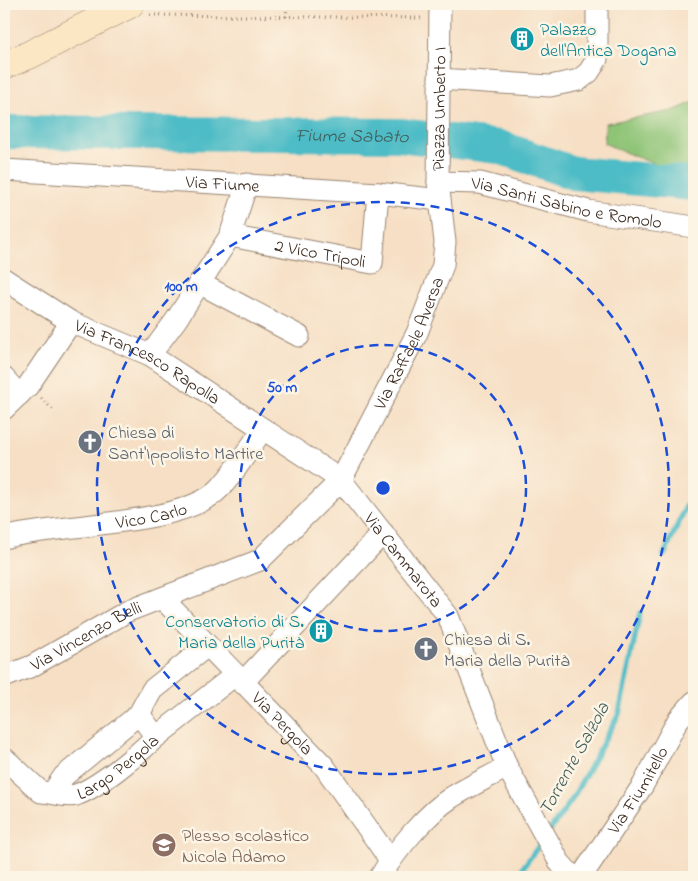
<svg xmlns="http://www.w3.org/2000/svg" width="698" height="881" font-family="'Indie Flower',sans-serif">
  <rect width="100%" height="100%" fill="#fcf5e5"/>
  <filter id="ink" filterUnits="userSpaceOnUse"><feTurbulence type="fractalNoise" baseFrequency=".02" numOctaves="2"/><feDisplacementMap in="SourceGraphic" scale="10" xChannelSelector="R" yChannelSelector="G"/><feConvolveMatrix kernelMatrix="1 2 1 2 8 2 1 2 1" color-interpolation-filters="sRGB"/></filter>
  <filter id="wash" filterUnits="userSpaceOnUse"><feTurbulence type="fractalNoise" baseFrequency=".0096" numOctaves="4" result="noise"/><feDisplacementMap in="SourceGraphic" scale="20" xChannelSelector="R" yChannelSelector="G"/><feGaussianBlur stdDeviation="1.12" result="paint"/><feColorMatrix in="noise" values="0 0 0 0 0 0 0 0 0 0 0 0 0 0 0 0 0 1.4 0 .05"/><feComposite in="paint" operator="in"/></filter>
  <g filter="url(#wash)">
    <rect width="100%" height="100%" fill="#f6dfc4"/>
    <path fill="#8fc477" stroke="#65774a" d="M 694,102 L 694,172 C 662,169 633,156 604,143 L 606,123 L 673,111 Z"/>
    <g fill="none" stroke-linecap="round" stroke-linejoin="round">
      <g stroke="#4ebcc6" stroke-width="5.5">
        <polyline points="664,555 694,489"/>
        <polyline points="548,833 571,801 619,714 640,613"/>
        <polyline points="516,877 543,840"/>
      </g>
      <path stroke="#4ebcc6" stroke-width="34" id="s1" d="M 4,132 L 400,135 L 499,147 L 573,173 L 694,184"/>
    </g>
  </g>
  <g filter="url(#ink)">
    <g fill="none" stroke-linecap="round" stroke-linejoin="round">
      <defs>
        <g id="street">
          <polyline points="439,79 550,86 579,80 589,72 597,59 597,4"/>
          <path id="s2" d="M 4,170 L 378,193 L 440,200"/>
          <path id="s3" d="M 438,182 L 480,183 L 588,211 L 694,227"/>
          <path id="s4" d="M 230,236 L 372,263 L 378,193"/>
          <path id="s5" d="M 4,279 L 71,322 L 150,355 L 341,480 L 448,616 L 507,767 L 560,863 L 573,877"/>
          <polyline points="199,283 299,336"/>
          <polyline points="150,355 176,320 230,236 247,184"/>
          <polyline points="4,378 19,395"/>
          <polyline points="4,409 28,386 71,322"/>
          <path id="s6" d="M 4,538 C 57,523 184,527 220,488 C 237,470 249,448 263,429"/>
          <path id="s7" d="M 162,598 L 324,766 L 390,860"/>
          <path id="s8" d="M 4,677 L 32,666 L 128,611 L 260,560 L 341,480 L 417,333 L 443,265 L 445,242 L 438,182 L 440,4"/>
          <polyline points="242,683 383,533"/>
          <polyline points="139,714 152,690 207,646"/>
          <polyline points="156,737 235,675"/>
          <path id="s9" d="M 4,758 L 41,792 C 53,792 64,798 76,795 C 99,787 137,755 156,737 L 139,714 L 64,776 L 53,792"/>
          <path d="M 380,877 C 396,850 426,814 452,797 C 470,786 489,777 507,767"/>
          <path id="s10" d="M 581,877 L 643,785 L 678,720 L 694,702"/>
        </g>
        <polyline id="secondary" points="4,65 29,55 130,4"/>
      </defs>
      <use href="#street" stroke="#988471" stroke-width="23"/>
      <use href="#secondary" stroke="#988471" stroke-width="29"/>
      <g stroke="#988471" stroke-width="3" stroke-dasharray="1 4" stroke-linecap="butt">
        <polyline points="150,15 421,18"/>
        <polyline points="286,17 287,4"/>
        <polyline points="41,398 55,412"/>
      </g>
      <use href="#street" stroke="#fff" stroke-width="21"/>
      <use href="#secondary" stroke="#fbe7c3" stroke-width="28"/>
    </g>
  </g>
  <g fill="none" stroke="#1d4ed8" stroke-width="2.5" stroke-dasharray="9 6">
    <circle cx="383" cy="488" r="143"/>
    <circle cx="383" cy="488" r="286"/>
  </g>
  <defs>
    <symbol id="building-disc" viewBox="-11 -11 22 22"><circle r="9.5" fill="#0f9aa8" stroke="#fcf5e5"/><path d="M-4-6H4V6H1V3H-1V6H-4ZM-2.5-4.3h1.7v1.8h-1.7ZM.8-4.3h1.7v1.8H.8ZM-2.5-1h1.7V.8h-1.7ZM.8-1h1.7V.8H.8Z" fill="#fff"/></symbol>
    <symbol id="church-disc" viewBox="-11 -11 22 22"><circle r="9.5" fill="#6b7280" stroke="#fcf5e5"/><path d="M-1.2-6h2.4v3.5h3.3v2.4h-3.3V6h-2.4V-.1h-3.3v-2.4h3.3Z" fill="#fff"/></symbol>
    <symbol id="school-disc" viewBox="-11 -11 22 22"><circle r="9.5" fill="#8d6e63" stroke="#fcf5e5"/><path d="M0-5L7-2L0 1L-7-2ZM-4 1L0 2.5L4 1V4Q0 6-4 4Z" fill="#fff"/></symbol>
  </defs>
  <g fill-rule="evenodd">
    <use href="#building-disc" x="508" y="25" width="28" height="28"/>
    <use href="#church-disc" x="76" y="428" width="28" height="28"/>
    <use href="#building-disc" x="307" y="617" width="28" height="28"/>
    <use href="#church-disc" x="412" y="635" width="28" height="28"/>
    <use href="#school-disc" x="150" y="831" width="28" height="28"/>
  </g>
  <g text-anchor="middle" stroke-width="5" stroke-linejoin="round" paint-order="stroke">
    <g font-size="18" fill="#0d838f" stroke="#fcf5e5" text-anchor="start">
      <text x="540" y="35">Palazzo<tspan x="540" dy="21">dell'Antica Dogana</tspan></text>
      <text x="304" y="627" text-anchor="end">Conservatorio di S.<tspan x="304" dy="21">Maria della Purità</tspan></text>
    </g>
    <g font-size="18" fill="#3b2a1e" stroke="#fcf5e5">
      <text dy="6" stroke="none"><textPath href="#s8" startOffset="791">Piazza Umberto I</textPath></text>
      <text dy="6" stroke="none"><textPath href="#s2" startOffset="219">Via Fiume</textPath></text>
      <text dy="6" stroke="none"><textPath href="#s3" startOffset="131">Via Santi Sabino e Romolo</textPath></text>
      <text dy="6" stroke="none"><textPath href="#s4" startOffset="92">2 Vico Tripoli</textPath></text>
      <text dy="6" stroke="none"><textPath href="#s8" startOffset="549">Via Raffaele Aversa</textPath></text>
      <text dy="6" stroke="none"><textPath href="#s5" startOffset="166">Via Francesco Rapolla</textPath></text>
      <text dy="6" stroke="none"><textPath href="#s6" startOffset="149">Vico Carlo</textPath></text>
      <text dy="6" stroke="none"><textPath href="#s5" startOffset="495">Via Cammarota</textPath></text>
      <text dy="6" stroke="none"><textPath href="#s8" startOffset="92">Via Vincenzo Belli</textPath></text>
      <text dy="6" stroke="none"><textPath href="#s7" startOffset="174">Via Pergola</textPath></text>
      <text dy="6" stroke="none"><textPath href="#s9" startOffset="136">Largo Pergola</textPath></text>
      <text dy="6" stroke="none"><textPath href="#s10" startOffset="104">Via Fiumitello</textPath></text>
    </g>
    <g font-size="18" fill="#5b616d" stroke="#fcf5e5" text-anchor="start">
      <text x="108" y="438">Chiesa di<tspan x="108" dy="21">Sant'Ippolisto Martire</tspan></text>
      <text x="444" y="645">Chiesa di S.<tspan x="444" dy="21">Maria della Purità</tspan></text>
    </g>
    <g font-size="18" fill="#785e54" stroke="#fcf5e5" text-anchor="start">
      <text x="182" y="841">Plesso scolastico<tspan x="182" dy="21">Nicola Adamo</tspan></text>
    </g>
    <g font-size="19" font-style="italic" fill="#425d59" stroke="#fcf5e5">
      <text dy="7" stroke="none"><textPath href="#s1" startOffset="348">Fiume Sabato</textPath></text>
      <text transform="translate(573 758) rotate(-61)" y="7">Torrente Salzola</text>
    </g>
  </g>
  <circle cx="383" cy="488" r="8" fill="#1d4ed8" stroke="#fcf5e5" stroke-width="2.5"/>
  <g font-size="15" text-anchor="middle" font-weight="bold" fill="#1d4ed8" stroke="#fcf5e5" stroke-width="5" stroke-linejoin="round" paint-order="stroke">
    <text x="181" y="291">100 m</text>
    <text x="282" y="392">50 m</text>
  </g>
  <rect width="698" height="881" fill="none" stroke="#fcf5e5" stroke-width="20"/>
</svg>
